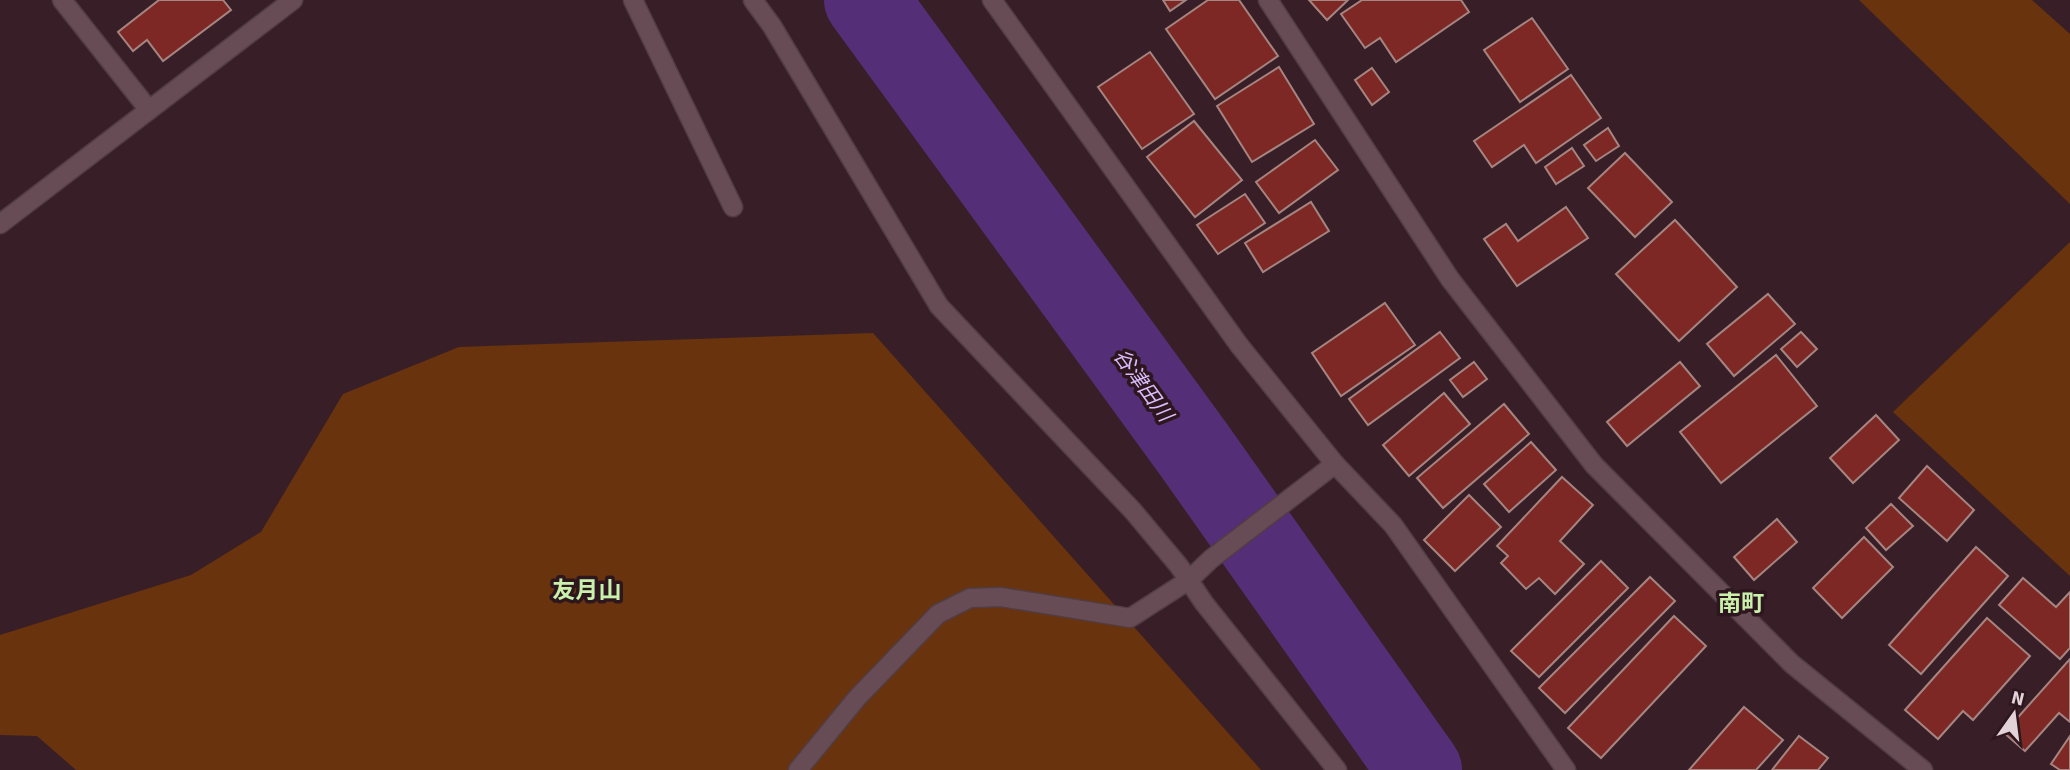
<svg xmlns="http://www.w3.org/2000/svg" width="2070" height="770" font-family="'Source Sans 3','Noto Sans JP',sans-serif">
  <rect width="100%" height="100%" fill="#381f27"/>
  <g fill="#69340d">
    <polygon points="1859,0 2032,0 2070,34 2070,204"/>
    <polygon points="2070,242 2070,576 1893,412"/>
    <polygon points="873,333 1261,770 76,770 37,736 0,735 0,635 191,575 261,532 343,394 459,347"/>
  </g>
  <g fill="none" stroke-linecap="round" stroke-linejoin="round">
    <polyline stroke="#542f77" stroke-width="84" points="866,0 1194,450 1420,770"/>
  </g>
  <g fill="#7e2826" stroke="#a58581" stroke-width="2">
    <polygon points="159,0 223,0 231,10 163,61 147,40 133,51 118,32"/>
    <polygon points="1163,0 1186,0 1170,11"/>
    <polygon points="1208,0 1239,0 1278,56 1215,99 1166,29"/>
    <polygon points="1309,0 1348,0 1327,20"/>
    <polygon points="1362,0 1461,0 1469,12 1396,62 1380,38 1365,48 1341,14"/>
    <polygon points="1532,18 1568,69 1520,102 1484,50"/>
    <polygon points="1150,52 1194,114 1142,149 1098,87"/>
    <polygon points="1279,67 1314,124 1252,162 1217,106"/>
    <polygon points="1372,68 1389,92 1372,105 1355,80"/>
    <polygon points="1571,75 1601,118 1536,163 1524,145 1492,167 1474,141"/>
    <polygon points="1194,121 1242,180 1195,217 1147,157"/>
    <polygon points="1608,128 1619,146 1596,161 1584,145"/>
    <polygon points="1315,140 1338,170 1279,213 1256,182"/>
    <polygon points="1572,148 1584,166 1556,184 1545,167"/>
    <polygon points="1625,153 1672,202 1635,237 1588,188"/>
    <polygon points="1245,194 1265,223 1218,254 1197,225"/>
    <polygon points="1311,202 1329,231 1263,272 1245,243"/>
    <polygon points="1566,207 1588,238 1517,286 1484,239 1506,224 1518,241"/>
    <polygon points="1675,220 1737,287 1679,341 1616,274"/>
    <polygon points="1768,294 1795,324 1734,376 1707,344"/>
    <polygon points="1385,303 1415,345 1341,396 1312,353"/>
    <polygon points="1440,332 1460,358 1368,425 1349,399"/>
    <polygon points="1801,332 1817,349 1797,367 1781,349"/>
    <polygon points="1776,355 1817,406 1721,483 1680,432"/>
    <polygon points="1474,362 1487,379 1463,397 1450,380"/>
    <polygon points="1680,362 1700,386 1627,446 1607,422"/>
    <polygon points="1444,393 1470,424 1409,476 1383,445"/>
    <polygon points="1504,404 1529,434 1443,508 1417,478"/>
    <polygon points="1876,415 1899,440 1853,483 1830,458"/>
    <polygon points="1531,442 1556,470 1509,512 1484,484"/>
    <polygon points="1927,466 1974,510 1947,541 1899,498"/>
    <polygon points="1562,477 1593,505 1560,541 1584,564 1555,594 1539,578 1526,589 1501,563 1508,556 1497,546"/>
    <polygon points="1469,495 1501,527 1455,571 1424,540"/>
    <polygon points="1891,504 1913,526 1886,550 1866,528"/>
    <polygon points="1777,519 1797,542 1754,580 1734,557"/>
    <polygon points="1864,537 1893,567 1842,618 1813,588"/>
    <polygon points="1976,547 2008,576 1921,674 1889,645"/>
    <polygon points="1601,561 1628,588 1539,677 1511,651"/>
    <polygon points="1650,577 1675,601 1565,713 1539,688"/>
    <polygon points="2023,578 2056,607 2070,592 2070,648 2060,659 1999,605"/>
    <polygon points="1674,616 1706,646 1601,758 1568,728"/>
    <polygon points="1987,618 2030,656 1973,720 1963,711 1938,739 1905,710"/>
    <polygon points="2070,659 2070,722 2059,713 2025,751 2004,733"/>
    <polygon points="1744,707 1783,740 1756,770 1689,770"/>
    <polygon points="1799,736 1828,758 1818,770 1772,770"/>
    <polygon points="2070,736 2070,770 2060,770 2051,764"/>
  </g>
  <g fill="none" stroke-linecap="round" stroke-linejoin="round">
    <defs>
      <g id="minor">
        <polyline points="62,0 149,110"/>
        <polyline points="633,0 733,207"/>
        <polyline points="753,0 772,26 939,306 1133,511 1179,566 1204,603 1337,770"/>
        <polyline points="992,0 1239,345 1335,464 1393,525 1566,770"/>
        <polyline points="1268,0 1450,279 1594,465 1792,664 1923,770"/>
        <polyline points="0,224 293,0"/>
        <polyline points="798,770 857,698 938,614 970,598 1001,597 1130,618 1189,580 1211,559 1335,464"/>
      </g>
    </defs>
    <use href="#minor" stroke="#513d44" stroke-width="21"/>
    <use href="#minor" stroke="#684c55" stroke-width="18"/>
  </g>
  <g text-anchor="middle" stroke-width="7" stroke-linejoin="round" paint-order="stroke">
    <g font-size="21" font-style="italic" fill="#d9bdfb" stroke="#2d161e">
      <text transform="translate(1143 385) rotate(54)" y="7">谷津田川</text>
    </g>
    <g font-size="23" font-weight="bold" fill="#caf1ac" stroke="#2d161e">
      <text x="587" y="598">友月山</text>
      <text x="1741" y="611">南町</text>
    </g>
  </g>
  <g transform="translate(2014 714) rotate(14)" stroke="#2d161e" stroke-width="5" paint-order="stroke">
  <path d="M0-5L12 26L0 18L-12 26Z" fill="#e3d2d7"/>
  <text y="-10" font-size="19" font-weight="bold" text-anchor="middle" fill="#e3d2d7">N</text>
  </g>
</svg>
